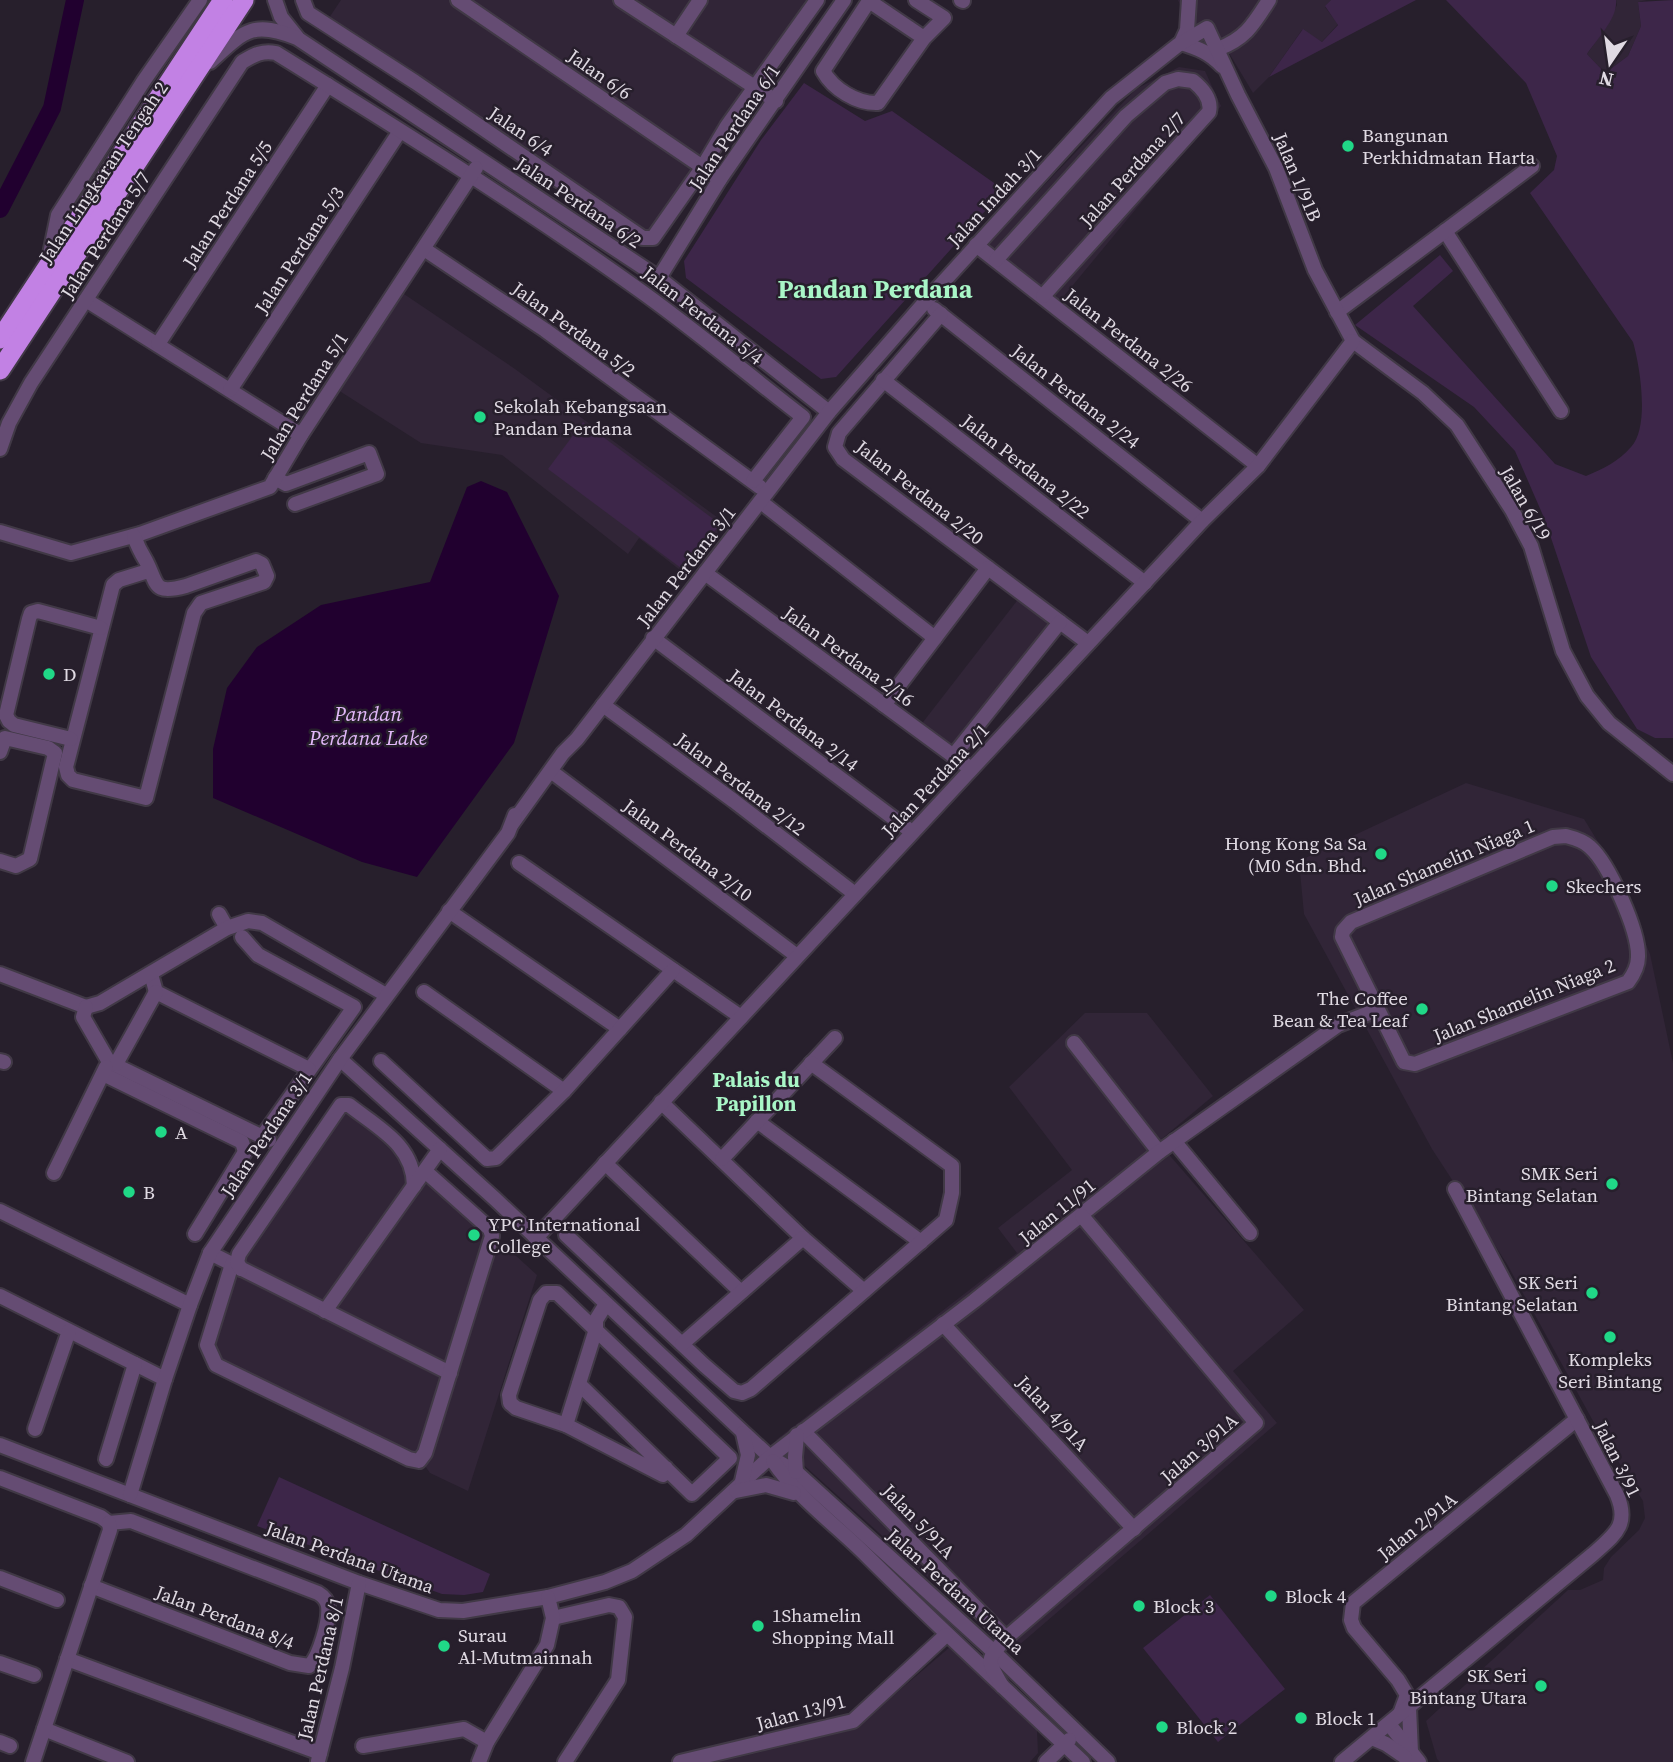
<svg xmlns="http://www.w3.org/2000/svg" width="1673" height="1762" font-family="'Source Serif 4',serif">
  <rect width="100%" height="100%" fill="#271f2c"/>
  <g fill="#312537">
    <polygon points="341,0 813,0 651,235 644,234 327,21"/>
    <polygon points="1178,0 1331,0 1325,7 1338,24 1322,42 1302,30 1269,77 1253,93 1223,43 1206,27 1188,24"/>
    <polygon points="1616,0 1647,0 1638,2 1641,26 1628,56 1605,73 1587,54 1607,26 1617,5"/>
    <polygon points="1179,67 1205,71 1221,106 1059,302 987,245 1136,89"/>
    <polygon points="401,292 515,369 725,523 685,574 639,538 628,554 502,455 421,443 338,390"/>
    <polygon points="1020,597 1054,623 953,750 920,726"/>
    <polygon points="1466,783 1584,819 1609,860 1650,954 1673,1063 1673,1762 1440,1762 1437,1759 1426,1721 1568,1590 1580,1590 1603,1580 1604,1568 1611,1557 1639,1530 1645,1518 1643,1501 1593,1421 1507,1264 1432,1149 1304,914 1299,861"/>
    <polygon points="1085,1013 1147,1013 1213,1096 1158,1142 1304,1310 1233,1371 1277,1423 1011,1652 776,1440 1017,1253 998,1228 1072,1170 1009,1087"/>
    <polygon points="347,1108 401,1151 537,1275 468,1491 430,1473 423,1463 219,1363 211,1346 234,1270 341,1109"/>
    <polygon points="950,1647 1037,1730 1038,1753 1030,1762 719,1762 853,1730"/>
  </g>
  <g fill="#3d2649">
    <polygon points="1331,0 1416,0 1269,77 1303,29 1322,42 1338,25 1325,6"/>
    <path d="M 1446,0 L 1616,0 C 1618,18 1597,39 1587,54 L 1605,73 L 1628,56 L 1641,26 L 1638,2 L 1673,0 L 1673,738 L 1655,738 L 1637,729 L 1591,657 L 1545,520 L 1515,451 L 1474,407 L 1355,325 L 1440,255 L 1453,271 L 1413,306 L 1555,464 L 1586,476 C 1603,469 1619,461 1631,447 C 1650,427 1640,366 1633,342 L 1530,193 L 1554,170 L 1557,156 L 1526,83 Z"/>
    <polygon points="804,83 865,121 892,111 1004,190 836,377 821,379 686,278 684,261 761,140"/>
    <polygon points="583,422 720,524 685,571 548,469"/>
    <polygon points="279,1477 490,1574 483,1592 464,1595 442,1594 257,1526"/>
    <polygon points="1210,1595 1285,1689 1218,1742 1143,1648"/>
  </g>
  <polygon fill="#21002f" points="481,481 507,492 559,596 514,743 417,877 362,862 213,798 213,749 227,688 257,647 321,605 430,582 467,487"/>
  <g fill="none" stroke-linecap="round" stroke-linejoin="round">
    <polyline stroke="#21002f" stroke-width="18" points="0,209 52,108 75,0"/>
    <defs>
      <g id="minor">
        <polyline points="275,0 281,17 297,37"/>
        <polyline points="303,0 308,13 415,82 643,238 653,238 702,168 727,126 817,0"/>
        <polyline points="458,0 720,179"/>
        <polyline points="621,0 776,101"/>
        <path d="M 916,0 L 944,18 L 924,38 L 878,103 C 857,104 833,89 823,71 L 869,1 L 924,38"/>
        <polyline points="961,0 963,1"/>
        <path d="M 1189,0 L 1187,30 L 1181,43 C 1198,48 1210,53 1222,66"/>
        <polyline points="676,36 700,0"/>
        <path d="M 1218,49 C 1246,38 1253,25 1269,0"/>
        <path d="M 210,62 C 244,31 252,20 297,38 L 659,278 L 829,412"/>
        <polyline points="1445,231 1561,411"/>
        <polyline points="976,245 1258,466"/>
        <polyline points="424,249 545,330 760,487"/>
        <polyline points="49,259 58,215 143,82 200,0"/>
        <path d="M 996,260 L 1126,116 L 1165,83 L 1178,79 L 1193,81 C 1203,89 1212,99 1209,112 L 1043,296"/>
        <polyline points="659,278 720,179 844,0"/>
        <polyline points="86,300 301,435"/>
        <polyline points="934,309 1202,521"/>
        <polyline points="1337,312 1532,166"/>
        <polyline points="941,314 839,433 835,447 843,459 1088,643"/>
        <polyline points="158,344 328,85"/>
        <polyline points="883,380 1145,583"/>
        <polyline points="230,390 400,131"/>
        <path d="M 0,449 L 9,423 L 31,383 L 242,62 C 254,55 262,50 276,53 C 397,128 519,204 635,287 C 693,328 747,374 803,417 L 753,481"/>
        <polyline points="275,478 286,484 369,453 377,474 295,504"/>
        <polyline points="761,502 935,638"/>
        <polyline points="0,532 71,553 140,534 270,487 301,435 476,168"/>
        <path d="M 134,536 C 137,545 141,553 146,561 C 158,584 152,595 186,586 L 256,561 L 262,564 L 267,576 L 264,582 L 201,603 L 194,613 L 146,798 L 73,780 L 68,775 L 66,767 L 113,585 L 119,580 L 148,571"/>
        <polyline points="705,573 971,769"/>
        <polyline points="653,638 912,832"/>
        <polyline points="603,705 734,801 855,894"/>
        <polyline points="884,705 988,568"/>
        <polyline points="71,739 14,725 9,721 6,715 29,619 31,613 38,611 101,628"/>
        <polyline points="0,752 5,738 48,748 55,753 30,859 16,866 0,861"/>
        <polyline points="953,756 1060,622"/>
        <polyline points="556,775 797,956"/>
        <polyline points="512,824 563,753 577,739 829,412 925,302 1111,98 1178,45 1207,28 1238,95 1276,168 1315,270 1353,341 1423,393 1457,425 1512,510 1531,546 1563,651 1587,696 1609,723 1673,774"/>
        <path d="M 1566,836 C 1574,838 1584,841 1590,847 C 1609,864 1639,931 1638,957 C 1638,967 1634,974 1628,982 L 1415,1064 L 1404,1062 L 1342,937 L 1343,931 L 1351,922 L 1553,837 Z"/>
        <polyline points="519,863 741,1017"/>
        <polyline points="449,911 620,1029"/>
        <polyline points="219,914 227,928"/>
        <polyline points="242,937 258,955 354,1007 262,1137"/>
        <polyline points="0,974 86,1007"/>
        <polyline points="151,974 156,992 309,1069"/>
        <polyline points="424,992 564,1091"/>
        <polyline points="86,1007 100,1003 227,928 248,921 262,923 386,995"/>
        <polyline points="86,1007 83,1017 109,1062 269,1140"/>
        <polyline points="1074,1043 1159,1152"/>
        <polyline points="340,1059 494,1198 743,1432 770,1457 796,1472 994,1652 1108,1762"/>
        <polyline points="0,1061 4,1062"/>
        <polyline points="381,1061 487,1159 496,1158 564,1091 673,970"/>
        <polyline points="116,1064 156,992"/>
        <polyline points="103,1074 242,1142 245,1152 195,1234"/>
        <polyline points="661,1102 803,1238 864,1291"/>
        <polyline points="757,1121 921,1242"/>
        <polyline points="1174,1141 1250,1233"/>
        <polyline points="722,1159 835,1038"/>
        <polyline points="605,1163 741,1292"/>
        <polyline points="54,1173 106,1067"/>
        <polyline points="0,1211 190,1305"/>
        <polyline points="566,1235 704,1365 734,1391 742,1393 751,1389 946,1220 952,1193 952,1166 811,1063"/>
        <polyline points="536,1238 1202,521 1258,466 1353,341"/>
        <polyline points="210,1253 450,1373"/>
        <polyline points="232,1264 207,1345 216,1365 409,1459 419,1461 425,1453 492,1236 490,1229 425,1171"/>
        <path d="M 241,1269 L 237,1262 L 239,1254 L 341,1105 L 349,1105 C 378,1128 414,1145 414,1186"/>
        <polyline points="0,1296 165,1379"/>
        <polyline points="325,1311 440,1149"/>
        <polyline points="943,1324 1134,1529"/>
        <polyline points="682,1344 803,1238"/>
        <polyline points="579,1384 692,1494 730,1458 557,1293 546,1293 540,1300 509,1395 510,1403 516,1408 566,1425 663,1475 666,1468"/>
        <polyline points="566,1425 596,1329 596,1320 606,1304"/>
        <polyline points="35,1429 69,1331"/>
        <polyline points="803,1431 1006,1638"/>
        <polyline points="0,1445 359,1583 439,1610 463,1611 548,1597 605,1582 632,1571 686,1535 770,1457 974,1301 1159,1152 1338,1025 1377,1010"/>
        <polyline points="106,1459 135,1364"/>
        <path d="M 773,1461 C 798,1498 835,1524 867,1556 C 937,1626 1011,1694 1083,1762"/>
        <polyline points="796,1472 795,1457 797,1435"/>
        <polyline points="0,1478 101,1517 109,1523"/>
        <polyline points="742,1481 748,1455 743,1433"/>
        <polyline points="736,1491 766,1485 794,1493"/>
        <polyline points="130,1495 165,1379 190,1305 210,1253 340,1059 508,833 515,815"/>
        <polyline points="0,1578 57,1600"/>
        <path d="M 91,1586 L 290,1663 L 309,1666 C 319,1658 330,1620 328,1606 C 327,1600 323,1596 318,1593 L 131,1521 L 109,1523"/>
        <polyline points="553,1618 609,1605 619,1607 625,1617 618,1680 565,1762"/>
        <polyline points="67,1659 320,1753"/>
        <polyline points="0,1663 34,1675"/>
        <path d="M 1002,1686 C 987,1659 985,1662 1006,1638 L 1256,1423 L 1082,1216"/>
        <polyline points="1409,1708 1411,1752"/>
        <polyline points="1400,1714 1407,1695 1398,1680 1354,1628 1351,1620 1353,1603 1577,1419"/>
        <polyline points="1389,1724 1419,1762"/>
        <polyline points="44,1729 127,1762"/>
        <polyline points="1372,1738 1386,1744 1405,1757"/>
        <polyline points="0,1742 10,1746"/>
        <polyline points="363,1746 464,1729 487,1742"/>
        <polyline points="318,1761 342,1668 359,1583"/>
        <polyline points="33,1762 110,1530 109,1523"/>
        <polyline points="479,1762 487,1742 547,1645 553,1618 548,1597"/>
        <polyline points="680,1762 853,1721 946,1635"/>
        <polyline points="1046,1762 1069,1740"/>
        <path d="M 1342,1762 L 1592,1555 C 1614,1535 1630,1526 1617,1495 L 1455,1189"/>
      </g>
      <g id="highway">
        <polyline points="0,339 223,0"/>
        <polyline points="0,370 244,0"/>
      </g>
    </defs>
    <use href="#minor" stroke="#413946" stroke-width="18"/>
    <use href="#highway" stroke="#413946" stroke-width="23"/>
    <use href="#minor" stroke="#654c73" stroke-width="14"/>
    <use href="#highway" stroke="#c281e4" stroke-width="19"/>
  </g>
  <g fill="#20d887" stroke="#271f2c" stroke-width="2.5">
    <circle cx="1348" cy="146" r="7"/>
    <circle cx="480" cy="417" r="7"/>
    <circle cx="49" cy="674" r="7"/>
    <circle cx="1381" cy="854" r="7"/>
    <circle cx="1552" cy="886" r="7"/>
    <circle cx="1422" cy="1009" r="7"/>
    <circle cx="161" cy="1132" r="7"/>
    <circle cx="1612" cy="1184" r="7"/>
    <circle cx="129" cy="1192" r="7"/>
    <circle cx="474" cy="1235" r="7"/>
    <circle cx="1592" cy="1293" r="7"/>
    <circle cx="1610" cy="1337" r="7"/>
    <circle cx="1271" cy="1596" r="7"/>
    <circle cx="1139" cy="1606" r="7"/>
    <circle cx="758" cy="1626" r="7"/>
    <circle cx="444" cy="1646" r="7"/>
    <circle cx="1541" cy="1686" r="7"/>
    <circle cx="1301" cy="1718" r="7"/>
    <circle cx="1162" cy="1727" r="7"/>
  </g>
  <g text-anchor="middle" stroke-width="5" stroke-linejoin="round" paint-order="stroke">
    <g font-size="19" fill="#e0dae3" stroke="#271f2c">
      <text transform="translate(600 74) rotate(35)" y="7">Jalan 6/6</text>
      <text transform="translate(734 127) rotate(-56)" y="7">Jalan Perdana 6/1</text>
      <text transform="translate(521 131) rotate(34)" y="7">Jalan 6/4</text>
      <text transform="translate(1132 169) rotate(-48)" y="7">Jalan Perdana 2/7</text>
      <text transform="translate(103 172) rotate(-56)" y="7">Jalan Lingkaran Tengah 2</text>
      <text transform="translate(1298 177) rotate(67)" y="7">Jalan 1/91B</text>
      <text transform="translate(994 197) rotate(-47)" y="7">Jalan Indah 3/1</text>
      <text transform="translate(579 202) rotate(34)" y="7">Jalan Perdana 6/2</text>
      <text transform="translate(227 204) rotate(-57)" y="7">Jalan Perdana 5/5</text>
      <text transform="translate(105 235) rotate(-57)" y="7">Jalan Perdana 5/7</text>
      <text transform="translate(299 250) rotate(-57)" y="7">Jalan Perdana 5/3</text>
      <text transform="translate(703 315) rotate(38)" y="7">Jalan Perdana 5/4</text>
      <text transform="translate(574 329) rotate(36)" y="7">Jalan Perdana 5/2</text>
      <text transform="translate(1129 340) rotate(38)" y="7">Jalan Perdana 2/26</text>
      <text transform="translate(304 396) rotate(-58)" y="7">Jalan Perdana 5/1</text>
      <text transform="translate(1076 396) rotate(38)" y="7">Jalan Perdana 2/24</text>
      <text transform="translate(1026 466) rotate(38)" y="7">Jalan Perdana 2/22</text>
      <text transform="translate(920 492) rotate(38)" y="7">Jalan Perdana 2/20</text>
      <text transform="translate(1526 503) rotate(60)" y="7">Jalan 6/19</text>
      <text transform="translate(686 566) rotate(-52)" y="7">Jalan Perdana 3/1</text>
      <text transform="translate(849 656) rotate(36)" y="7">Jalan Perdana 2/16</text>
      <text transform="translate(794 720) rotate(37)" y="7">Jalan Perdana 2/14</text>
      <text transform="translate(935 780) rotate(-47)" y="7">Jalan Perdana 2/1</text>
      <text transform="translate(741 784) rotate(37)" y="7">Jalan Perdana 2/12</text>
      <text transform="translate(688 850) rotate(37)" y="7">Jalan Perdana 2/10</text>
      <text transform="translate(1444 862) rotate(-23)" y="7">Jalan Shamelin Niaga 1</text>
      <text transform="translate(1524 1000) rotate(-22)" y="7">Jalan Shamelin Niaga 2</text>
      <text transform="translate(266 1134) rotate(-56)" y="7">Jalan Perdana 3/1</text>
      <text transform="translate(1057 1211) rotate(-39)" y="7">Jalan 11/91</text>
      <text transform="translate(1053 1413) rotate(47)" y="7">Jalan 4/91A</text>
      <text transform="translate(1199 1448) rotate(-41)" y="7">Jalan 3/91A</text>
      <text transform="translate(1618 1459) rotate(64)" y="7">Jalan 3/91</text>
      <text transform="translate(919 1521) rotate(46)" y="7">Jalan 5/91A</text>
      <text transform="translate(1417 1526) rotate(-39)" y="7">Jalan 2/91A</text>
      <text transform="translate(350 1557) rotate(20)" y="7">Jalan Perdana Utama</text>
      <text transform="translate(956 1591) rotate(42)" y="7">Jalan Perdana Utama</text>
      <text transform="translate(225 1617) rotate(21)" y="7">Jalan Perdana 8/4</text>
      <text transform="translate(320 1668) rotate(-77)" y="7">Jalan Perdana 8/1</text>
      <text transform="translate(801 1712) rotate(-15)" y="7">Jalan 13/91</text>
    </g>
    <g font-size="19" fill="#e0dae3" stroke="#271f2c" text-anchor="start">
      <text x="1362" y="142">Bangunan<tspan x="1362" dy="22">Perkhidmatan Harta</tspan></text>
      <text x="494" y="413">Sekolah Kebangsaan<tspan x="494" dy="22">Pandan Perdana</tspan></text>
      <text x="63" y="681">D</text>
      <text x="1367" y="850" text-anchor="end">Hong Kong Sa Sa<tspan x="1367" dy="22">(M0 Sdn. Bhd.</tspan></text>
      <text x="1566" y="893">Skechers</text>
      <text x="1408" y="1005" text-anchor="end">The Coffee<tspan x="1408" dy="22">Bean &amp; Tea Leaf</tspan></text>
      <text x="175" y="1139">A</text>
      <text x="1598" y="1180" text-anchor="end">SMK Seri<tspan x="1598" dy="22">Bintang Selatan</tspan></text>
      <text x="143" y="1199">B</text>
      <text x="488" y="1231">YPC International<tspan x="488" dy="22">College</tspan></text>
      <text x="1578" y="1289" text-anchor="end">SK Seri<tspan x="1578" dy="22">Bintang Selatan</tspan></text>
      <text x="1610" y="1366" text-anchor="middle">Kompleks<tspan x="1610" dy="22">Seri Bintang</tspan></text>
      <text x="1285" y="1603">Block 4</text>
      <text x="1153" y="1613">Block 3</text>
      <text x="772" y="1622">1Shamelin<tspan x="772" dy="22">Shopping Mall</tspan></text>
      <text x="458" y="1642">Surau<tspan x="458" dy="22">Al-Mutmainnah</tspan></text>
      <text x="1527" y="1682" text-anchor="end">SK Seri<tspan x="1527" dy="22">Bintang Utara</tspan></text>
      <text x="1315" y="1725">Block 1</text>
      <text x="1176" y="1734">Block 2</text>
    </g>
    <g font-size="21" font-style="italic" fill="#e2b8f9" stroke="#271f2c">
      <text x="368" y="721">Pandan<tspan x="368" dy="24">Perdana Lake</tspan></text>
    </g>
    <g font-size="21" font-weight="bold" fill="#a9f6c7" stroke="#271f2c">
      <text x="756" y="1087">Palais du<tspan x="756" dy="24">Papillon</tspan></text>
    </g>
    <g font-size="26" font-weight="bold" fill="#a9f6c7" stroke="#271f2c">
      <text x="875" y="298">Pandan Perdana</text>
    </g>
  </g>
  <g transform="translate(1610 63) rotate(193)" stroke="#271f2c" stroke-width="5" paint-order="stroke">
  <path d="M0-5L12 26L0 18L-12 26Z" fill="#e0dae3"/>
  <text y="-10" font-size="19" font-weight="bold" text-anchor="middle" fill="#e0dae3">N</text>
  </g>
</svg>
